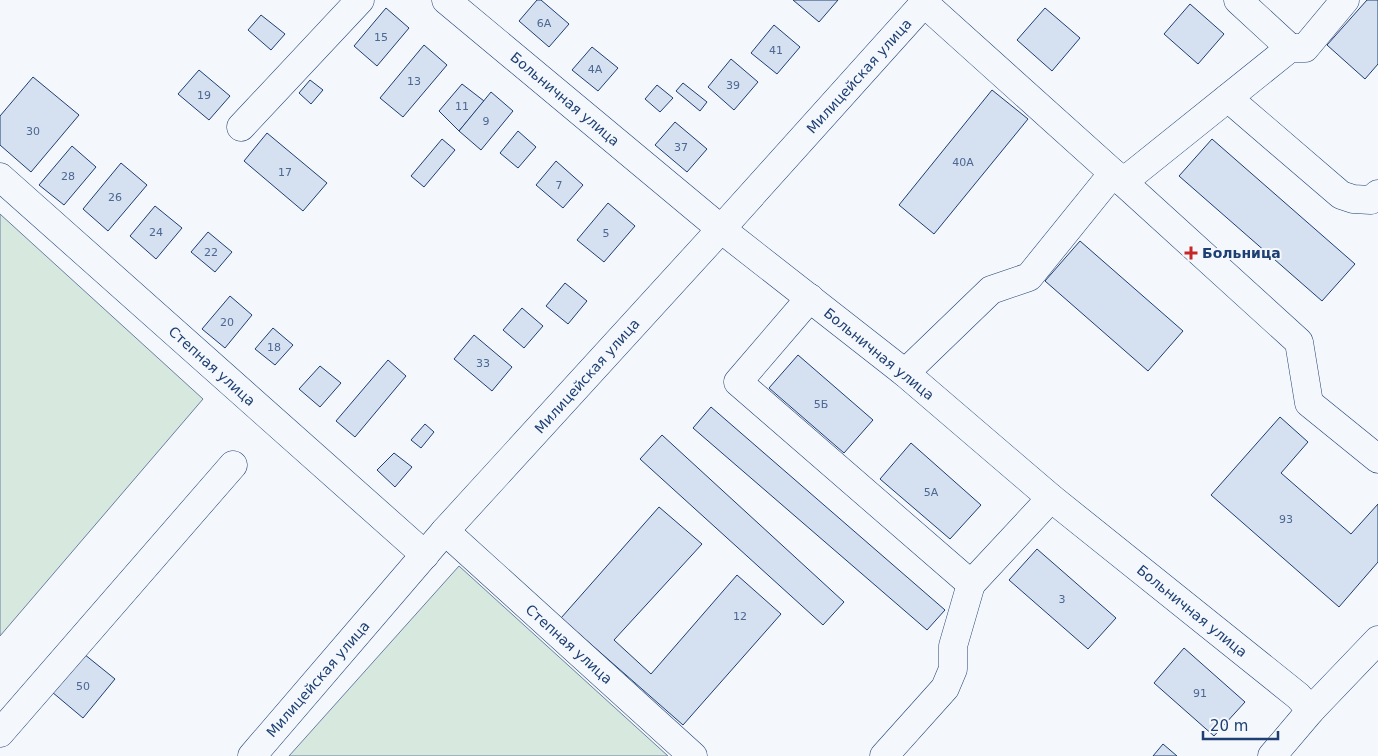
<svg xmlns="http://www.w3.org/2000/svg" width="1378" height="756" font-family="'DejaVu Sans',sans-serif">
  <rect width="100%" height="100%" fill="#f4f7fb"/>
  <g fill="#d7e8df" stroke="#687fa3">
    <polygon points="0,214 203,399 0,636"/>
    <polygon points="459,566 668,756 289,756"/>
  </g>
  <g fill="#d5e0f0" stroke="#1d3f73">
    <polygon points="537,0 541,0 569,24 549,47 519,21"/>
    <polygon points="793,0 838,0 819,22"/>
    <polygon points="1367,0 1378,0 1378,64 1365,79 1327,45"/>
    <polygon points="1190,4 1224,34 1198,64 1164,34"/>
    <polygon points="386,8 409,28 377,66 354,46"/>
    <polygon points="1045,8 1080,38 1052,71 1017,40"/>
    <polygon points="261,15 285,34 271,50 248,30"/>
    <polygon points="774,25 800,47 777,74 751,53"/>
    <polygon points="424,45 447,65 403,117 380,98"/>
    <polygon points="592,47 618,68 598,91 572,70"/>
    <polygon points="731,59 758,82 734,110 708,87"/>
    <polygon points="199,70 230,96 209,120 178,94"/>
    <polygon points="33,77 79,115 31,172 0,145 0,116"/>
    <polygon points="310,80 323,90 311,104 299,93"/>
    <polygon points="683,83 707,102 700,111 676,91"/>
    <polygon points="462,84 484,101 459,131 439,111"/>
    <polygon points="657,85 673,98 660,112 645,99"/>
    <polygon points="992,90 1028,119 934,234 899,205"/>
    <polygon points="491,92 513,111 481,150 459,131"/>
    <polygon points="675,122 707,149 687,172 655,145"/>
    <polygon points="518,131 536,147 518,168 500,153"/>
    <polygon points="267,133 327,183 303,211 244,161"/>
    <polygon points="442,139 455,150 424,187 411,176"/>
    <polygon points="1212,139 1355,264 1322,301 1179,176"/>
    <polygon points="72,146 96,167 64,205 39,185"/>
    <polygon points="556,161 583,185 563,208 536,185"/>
    <polygon points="121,163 147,185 108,231 83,209"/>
    <polygon points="608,203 635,226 604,262 577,240"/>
    <polygon points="155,206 182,228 156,259 130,236"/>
    <polygon points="208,232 232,252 215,272 191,252"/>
    <polygon points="1080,241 1183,331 1148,371 1045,281"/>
    <polygon points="565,283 587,301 568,324 546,306"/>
    <polygon points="230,296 252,315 225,348 202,329"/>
    <polygon points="522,308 543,326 524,348 503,330"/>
    <polygon points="273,328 293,345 275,365 255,349"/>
    <polygon points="474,335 512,367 492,391 454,359"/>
    <polygon points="798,355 873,420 844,453 769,388"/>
    <polygon points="388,360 406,376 355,437 336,421"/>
    <polygon points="320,366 341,383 320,407 299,389"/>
    <polygon points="711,407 945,610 927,630 693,428"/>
    <polygon points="1280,417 1308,442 1281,473 1351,534 1378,504 1378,562 1339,607 1211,495"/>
    <polygon points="425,424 434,432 421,448 411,440"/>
    <polygon points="662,435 844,602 823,625 640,459"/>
    <polygon points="911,443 981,505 950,539 880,479"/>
    <polygon points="394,453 412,467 395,487 377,470"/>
    <polygon points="659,507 702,544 614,640 651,674 737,575 781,614 683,725 561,618"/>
    <polygon points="1037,549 1116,618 1088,649 1009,580"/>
    <polygon points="1184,648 1245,702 1214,736 1154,683"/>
    <polygon points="84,654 115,679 83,718 52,692"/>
    <polygon points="1163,744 1177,756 1153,756"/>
  </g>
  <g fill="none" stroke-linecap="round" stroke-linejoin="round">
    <defs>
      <g id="minor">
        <polyline points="446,0 721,229 905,373 1051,498 1298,696 1311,710"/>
        <polyline points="1238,0 1290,48"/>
        <polyline points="924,3 1123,182 1290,48 1305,48 1345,0"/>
        <polyline points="1228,98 1341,195 1353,199 1371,200 1378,194"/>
        <polyline points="241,127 360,0"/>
        <polyline points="0,177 425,555"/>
        <polyline points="1123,182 1299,342 1309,403 1378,459"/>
        <polyline points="810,298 738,382 971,584 1051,498"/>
        <polyline points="905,373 991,290 1029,277 1113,173"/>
        <polyline points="445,531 693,756"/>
        <polyline points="0,733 233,465"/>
        <polyline points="252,756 445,531 721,229 927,0"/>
        <polyline points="884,756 945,688 953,669 953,646 971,584"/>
        <polyline points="1272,756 1311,710 1378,640"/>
      </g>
    </defs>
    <use href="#minor" stroke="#1d3f73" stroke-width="29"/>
    <use href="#minor" stroke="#f4f7fb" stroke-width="28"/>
  </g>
  <path fill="#c62828" stroke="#f4f7fb" stroke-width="2" d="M1188.5 245.5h5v5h5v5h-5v5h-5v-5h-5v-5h5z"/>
  <g text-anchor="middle" stroke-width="4" stroke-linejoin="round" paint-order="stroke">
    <g font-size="11" fill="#4b6792">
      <text x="544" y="27">6А</text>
      <text x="381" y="41">15</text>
      <text x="776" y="54">41</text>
      <text x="595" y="73">4А</text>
      <text x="414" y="85">13</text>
      <text x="733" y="89">39</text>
      <text x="204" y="99">19</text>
      <text x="462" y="110">11</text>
      <text x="486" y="125">9</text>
      <text x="33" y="135">30</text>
      <text x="681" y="151">37</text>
      <text x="963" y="166">40А</text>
      <text x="285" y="176">17</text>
      <text x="68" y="180">28</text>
      <text x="559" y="189">7</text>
      <text x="115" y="201">26</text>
      <text x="156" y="236">24</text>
      <text x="606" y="237">5</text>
      <text x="211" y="256">22</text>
      <text x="227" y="326">20</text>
      <text x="274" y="351">18</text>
      <text x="483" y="367">33</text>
      <text x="821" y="408">5Б</text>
      <text x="931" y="496">5А</text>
      <text x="1286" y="523">93</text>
      <text x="1062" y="603">3</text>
      <text x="740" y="620">12</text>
      <text x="83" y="690">50</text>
      <text x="1200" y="697">91</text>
    </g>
    <g font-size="14" fill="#1d3f73" stroke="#f4f7fb">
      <text transform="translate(859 76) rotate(-48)" y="5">Милицейская улица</text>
      <text transform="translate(565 99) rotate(40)" y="5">Больничная улица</text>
      <text transform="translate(879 354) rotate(39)" y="5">Больничная улица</text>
      <text transform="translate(212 366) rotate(42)" y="5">Степная улица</text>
      <text transform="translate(587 376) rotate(-48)" y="5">Милицейская улица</text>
      <text transform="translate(1192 611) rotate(39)" y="5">Больничная улица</text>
      <text transform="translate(569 644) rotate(42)" y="5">Степная улица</text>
      <text transform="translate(318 679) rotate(-49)" y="5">Милицейская улица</text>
    </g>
    <g font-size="14" font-weight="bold" fill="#1d3f73" stroke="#f4f7fb" text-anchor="start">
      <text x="1202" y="258">Больница</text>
    </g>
  </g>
  <path d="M1203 731v8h75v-8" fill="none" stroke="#1d3f73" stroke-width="2.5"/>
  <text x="1210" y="731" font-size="15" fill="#1d3f73" stroke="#f4f7fb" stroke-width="4" paint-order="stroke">20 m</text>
</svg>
